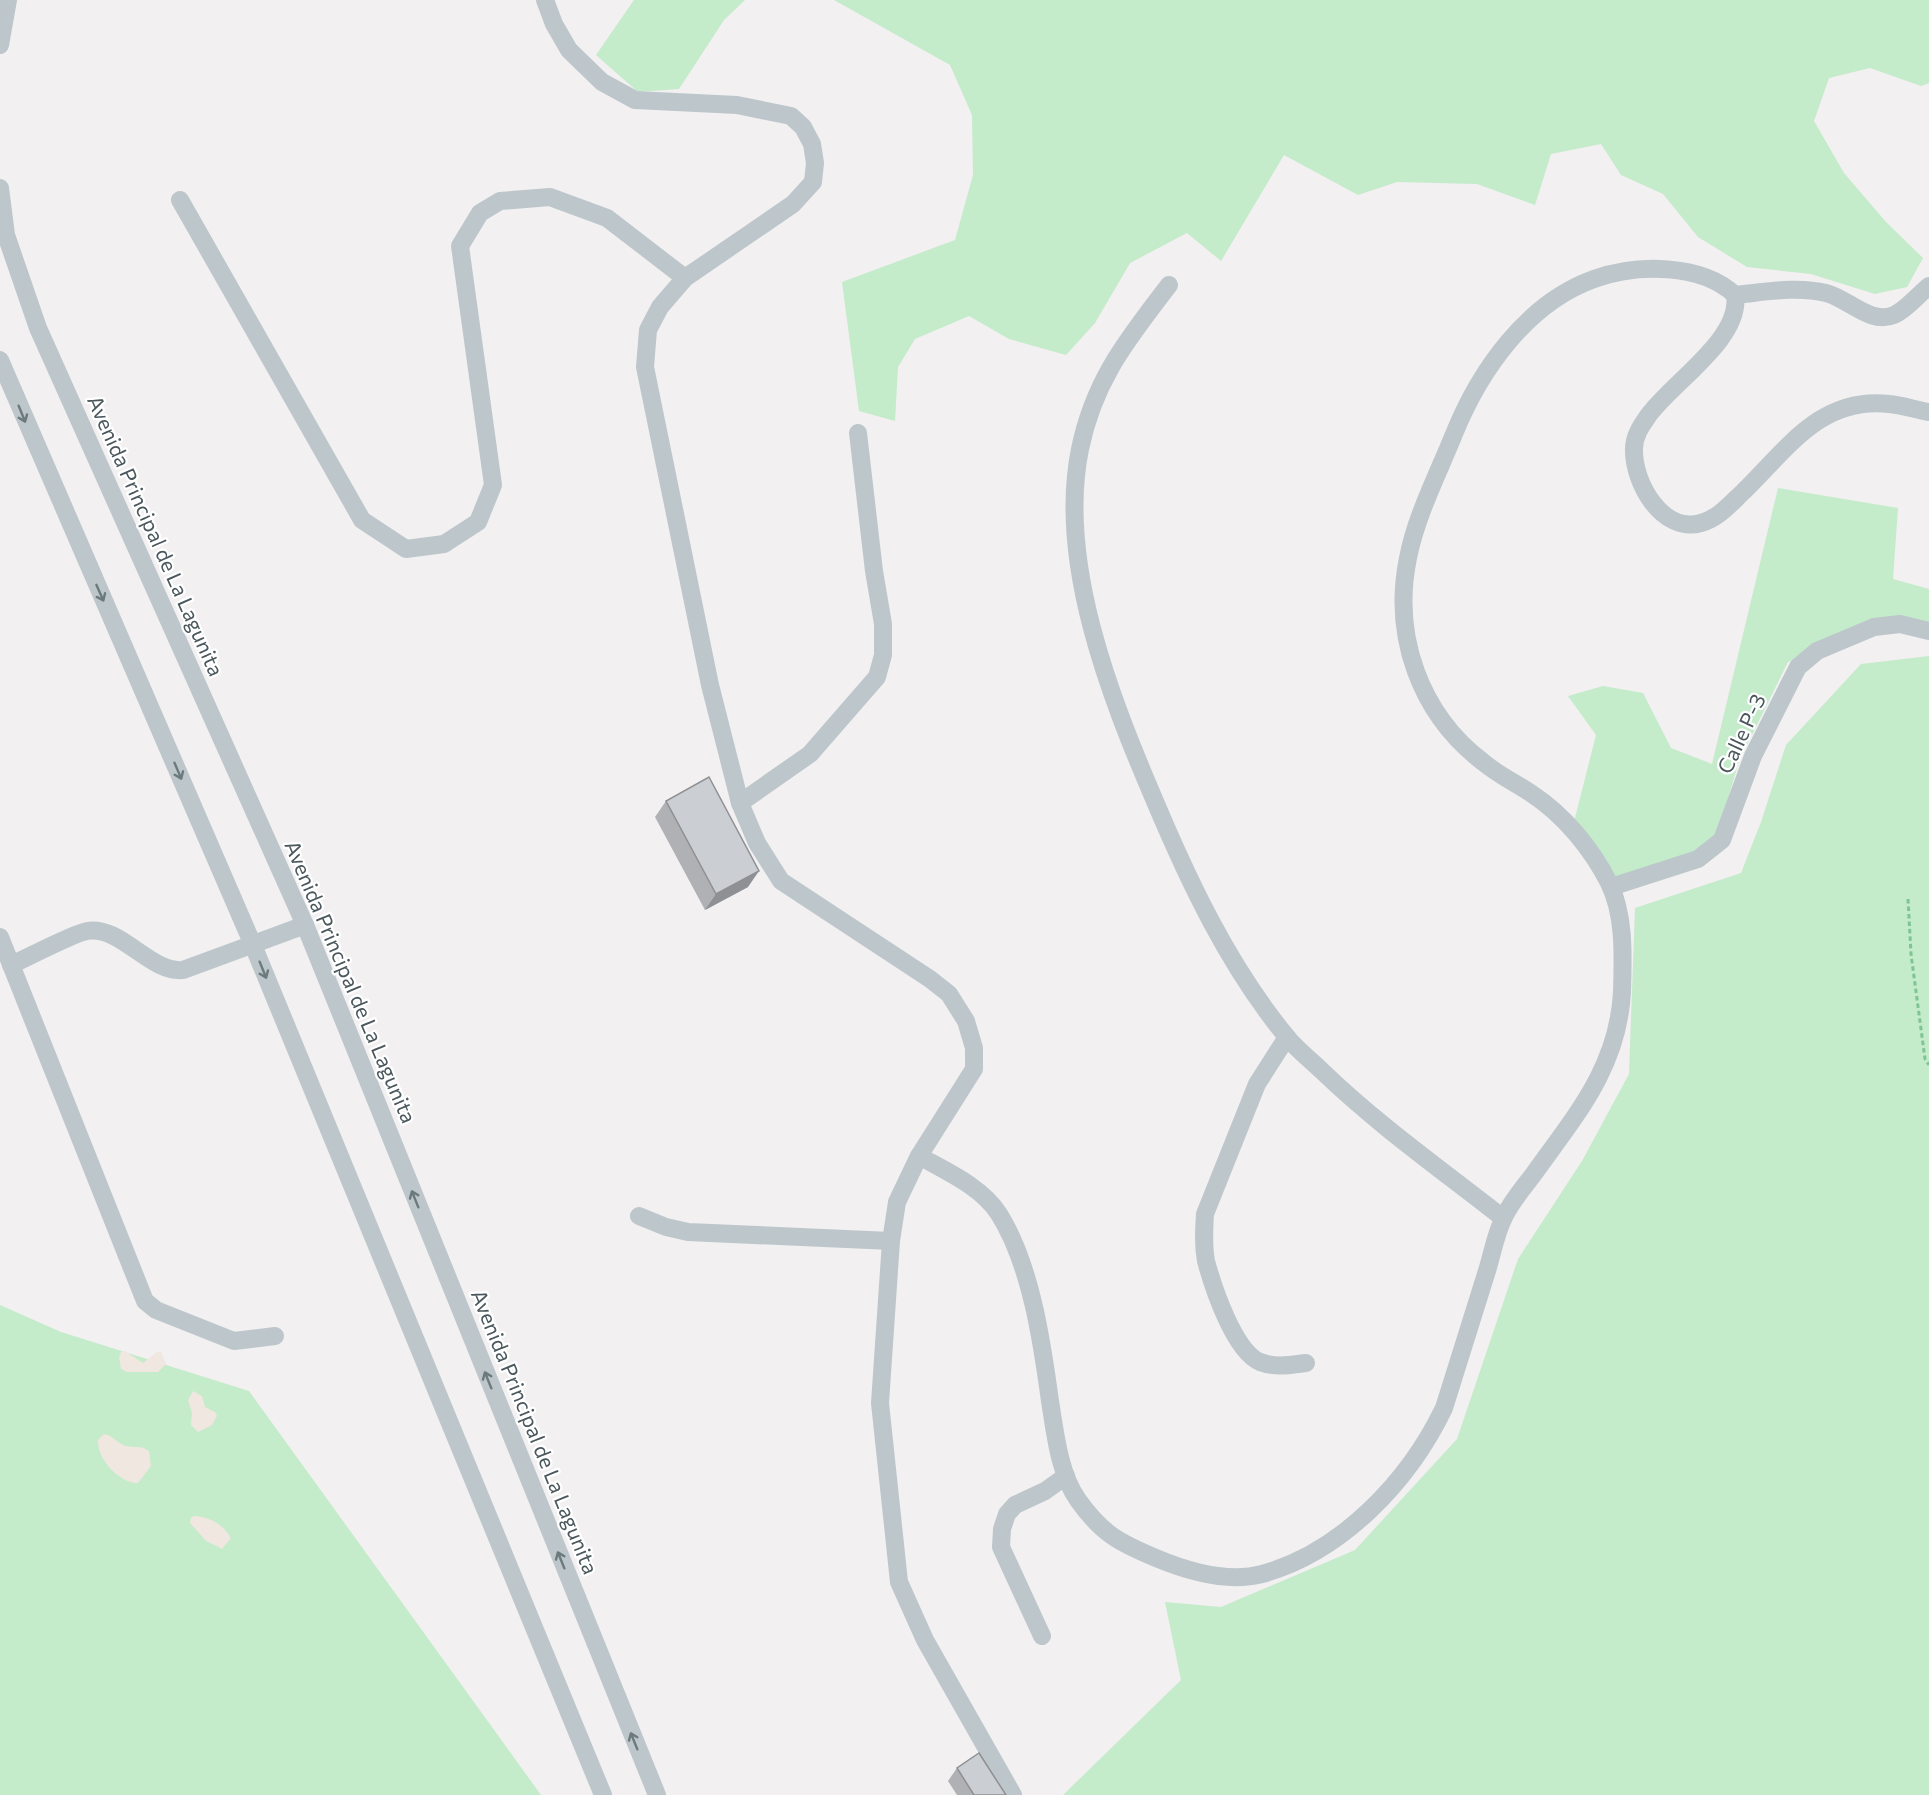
<svg xmlns="http://www.w3.org/2000/svg" width="1929" height="1795" font-family="Commissioner,sans-serif">
  <rect width="100%" height="100%" fill="#f2f0f1"/>
  <g fill="#c4ebca">
    <polygon points="634,0 745,0 724,20 679,89 638,92 596,55"/>
    <polygon points="834,0 1929,0 1929,83 1921,86 1870,68 1829,78 1814,121 1844,173 1886,222 1923,258 1907,287 1875,294 1811,274 1747,267 1698,237 1663,194 1621,175 1601,144 1551,154 1535,205 1477,184 1397,182 1358,195 1284,155 1221,261 1187,233 1130,263 1095,323 1066,355 1009,339 969,316 915,339 898,367 895,421 859,411 842,282 955,240 973,175 972,115 950,65"/>
    <polygon points="1778,488 1898,508 1893,579 1929,589 1929,623 1893,617 1788,662 1739,761 1714,847 1606,884 1573,826 1596,735 1568,696 1603,686 1643,693 1671,748 1712,764"/>
    <polygon points="1929,656 1929,1795 1063,1795 1181,1680 1165,1602 1221,1607 1355,1550 1457,1439 1518,1259 1582,1161 1629,1074 1635,908 1741,873 1761,822 1786,745 1861,664"/>
    <polygon points="0,1305 61,1332 249,1391 541,1795 0,1795"/>
  </g>
  <g fill="#efe7e0">
    <polygon points="125,1351 143,1363 157,1352 161,1352 166,1364 158,1372 127,1372 121,1369 119,1357 121,1352"/>
    <polygon points="193,1391 202,1396 205,1407 215,1412 217,1416 212,1425 198,1432 191,1425 192,1413 188,1400"/>
    <path d="M 104,1434 C 114,1436 117,1443 126,1446 C 135,1448 142,1445 149,1451 L 151,1466 L 138,1483 C 119,1483 97,1459 98,1440 Z"/>
    <path d="M 196,1516 C 212,1518 223,1525 231,1538 L 222,1549 L 206,1541 L 190,1523 L 191,1517 Z"/>
  </g>
  <g fill="none" stroke-linecap="round" stroke-linejoin="round">
    <polyline stroke="#7fc593" stroke-width="3" stroke-dasharray="4.5 3" stroke-linecap="butt" points="1908,899 1911,954 1925,1059 1929,1065"/>
    <g stroke="#bdc7cb" stroke-width="18">
      <polyline points="545,0 554,24 569,50 602,82 635,100 737,105 791,116 803,127 812,144 815,163 813,182 793,204 685,278 660,307 648,330 645,367 710,685 740,803 757,843 781,881 930,979 949,994 966,1021 974,1048 974,1069 919,1156 897,1202 891,1241 880,1403 899,1582 925,1640 1013,1795"/>
      <polyline points="0,45 8,0"/>
      <polyline points="0,188 6,235 38,328 305,925 657,1795"/>
      <polyline points="180,200 362,520 406,549 444,544 478,522 493,485 460,246 480,213 500,201 550,197 607,218 685,278"/>
      <path d="M 1169,285 C 1127,340 1094,380 1080,449 C 1057,562 1110,696 1154,799 C 1189,882 1228,965 1286,1036 C 1296,1049 1310,1059 1322,1071 C 1378,1125 1442,1170 1503,1218"/>
      <path d="M 1735,295 C 1742,339 1671,383 1648,416 C 1641,426 1634,436 1634,449 C 1633,482 1662,534 1701,523 C 1719,518 1731,503 1744,491 C 1787,449 1821,396 1889,404 C 1902,405 1916,410 1929,412"/>
      <path d="M 1735,295 C 1765,292 1797,286 1826,293 C 1849,299 1870,325 1894,315 C 1906,310 1919,294 1929,286"/>
      <polyline points="0,360 253,945 603,1795"/>
      <polyline points="740,803 810,754 877,677 883,655 883,624 874,571 858,433"/>
      <polyline points="1611,887 1698,859 1722,840 1753,756 1798,667 1817,651 1874,627 1900,624 1929,631"/>
      <polyline points="0,937 145,1301 156,1310 234,1341 275,1336"/>
      <path d="M 11,965 C 29,957 72,934 87,931 C 121,925 149,973 183,970 L 305,925"/>
      <path d="M 1287,1037 L 1257,1084 L 1205,1214 C 1204,1230 1203,1245 1206,1261 C 1213,1287 1234,1351 1260,1362 C 1276,1368 1290,1365 1306,1363"/>
      <path d="M 919,1156 C 946,1171 982,1187 999,1214 C 1031,1265 1042,1342 1050,1401 C 1055,1432 1059,1473 1078,1500 C 1102,1534 1120,1543 1156,1558 C 1187,1571 1228,1583 1262,1574 C 1342,1552 1409,1481 1444,1408 C 1458,1363 1472,1319 1486,1274 C 1492,1256 1495,1235 1504,1217 C 1511,1202 1523,1188 1533,1175 C 1575,1116 1618,1068 1622,992 C 1623,957 1625,915 1609,883 C 1592,849 1564,815 1532,794 C 1516,783 1498,775 1483,762 C 1420,714 1392,636 1408,558 C 1416,516 1438,474 1454,434 C 1480,370 1527,303 1594,279 C 1636,264 1701,263 1735,295"/>
      <polyline points="639,1216 666,1227 688,1232 891,1241"/>
      <polyline points="1042,1636 1001,1547 1002,1529 1007,1514 1015,1505 1045,1491 1066,1476"/>
    </g>
  </g>
  <g fill="#afb1b5">
    <polygon points="666,801 748,887 705,910 655,817"/>
    <polygon points="957,1768 1006,1795 957,1795 948,1781"/>
  </g>
  <polygon fill="#8e9093" points="759,871 748,887 705,910 716,894"/>
  <g fill="#cbced2" stroke="#8e9093" stroke-width="1.5">
    <polygon points="709,777 759,871 716,894 666,801"/>
    <polygon points="979,1753 1006,1795 974,1795 957,1768"/>
  </g>
  <defs><path id="oneway-shaft" d="M-6 0H5M1.5-3L5.5 0L1.5 3" fill="none" stroke-width="1.6" stroke-linecap="round" stroke-linejoin="round" transform="scale(1.5)"/></defs>
  <g stroke="#6c797d">
    <use href="#oneway-shaft" transform="translate(22 414) rotate(68)"/>
    <use href="#oneway-shaft" transform="translate(100 593) rotate(66)"/>
    <use href="#oneway-shaft" transform="translate(178 771) rotate(67)"/>
    <use href="#oneway-shaft" transform="translate(263 970) rotate(68)"/>
    <use href="#oneway-shaft" transform="translate(415 1199) rotate(-112)"/>
    <use href="#oneway-shaft" transform="translate(488 1380) rotate(-112)"/>
    <use href="#oneway-shaft" transform="translate(561 1560) rotate(-112)"/>
    <use href="#oneway-shaft" transform="translate(634 1741) rotate(-112)"/>
  </g>
  <g text-anchor="middle" stroke-width="4.5" stroke-linejoin="round" paint-order="stroke">
    <g font-size="21" fill="#4a575c" stroke="#fff">
      <text transform="translate(155 536) rotate(66)" y="7">Avenida Principal de La Lagunita</text>
      <text transform="translate(1742 734) rotate(-65)" y="7">Calle P-3</text>
      <text transform="translate(350 982) rotate(67)" y="7">Avenida Principal de La Lagunita</text>
      <text transform="translate(534 1432) rotate(68)" y="7">Avenida Principal de La Lagunita</text>
    </g>
  </g>
</svg>
